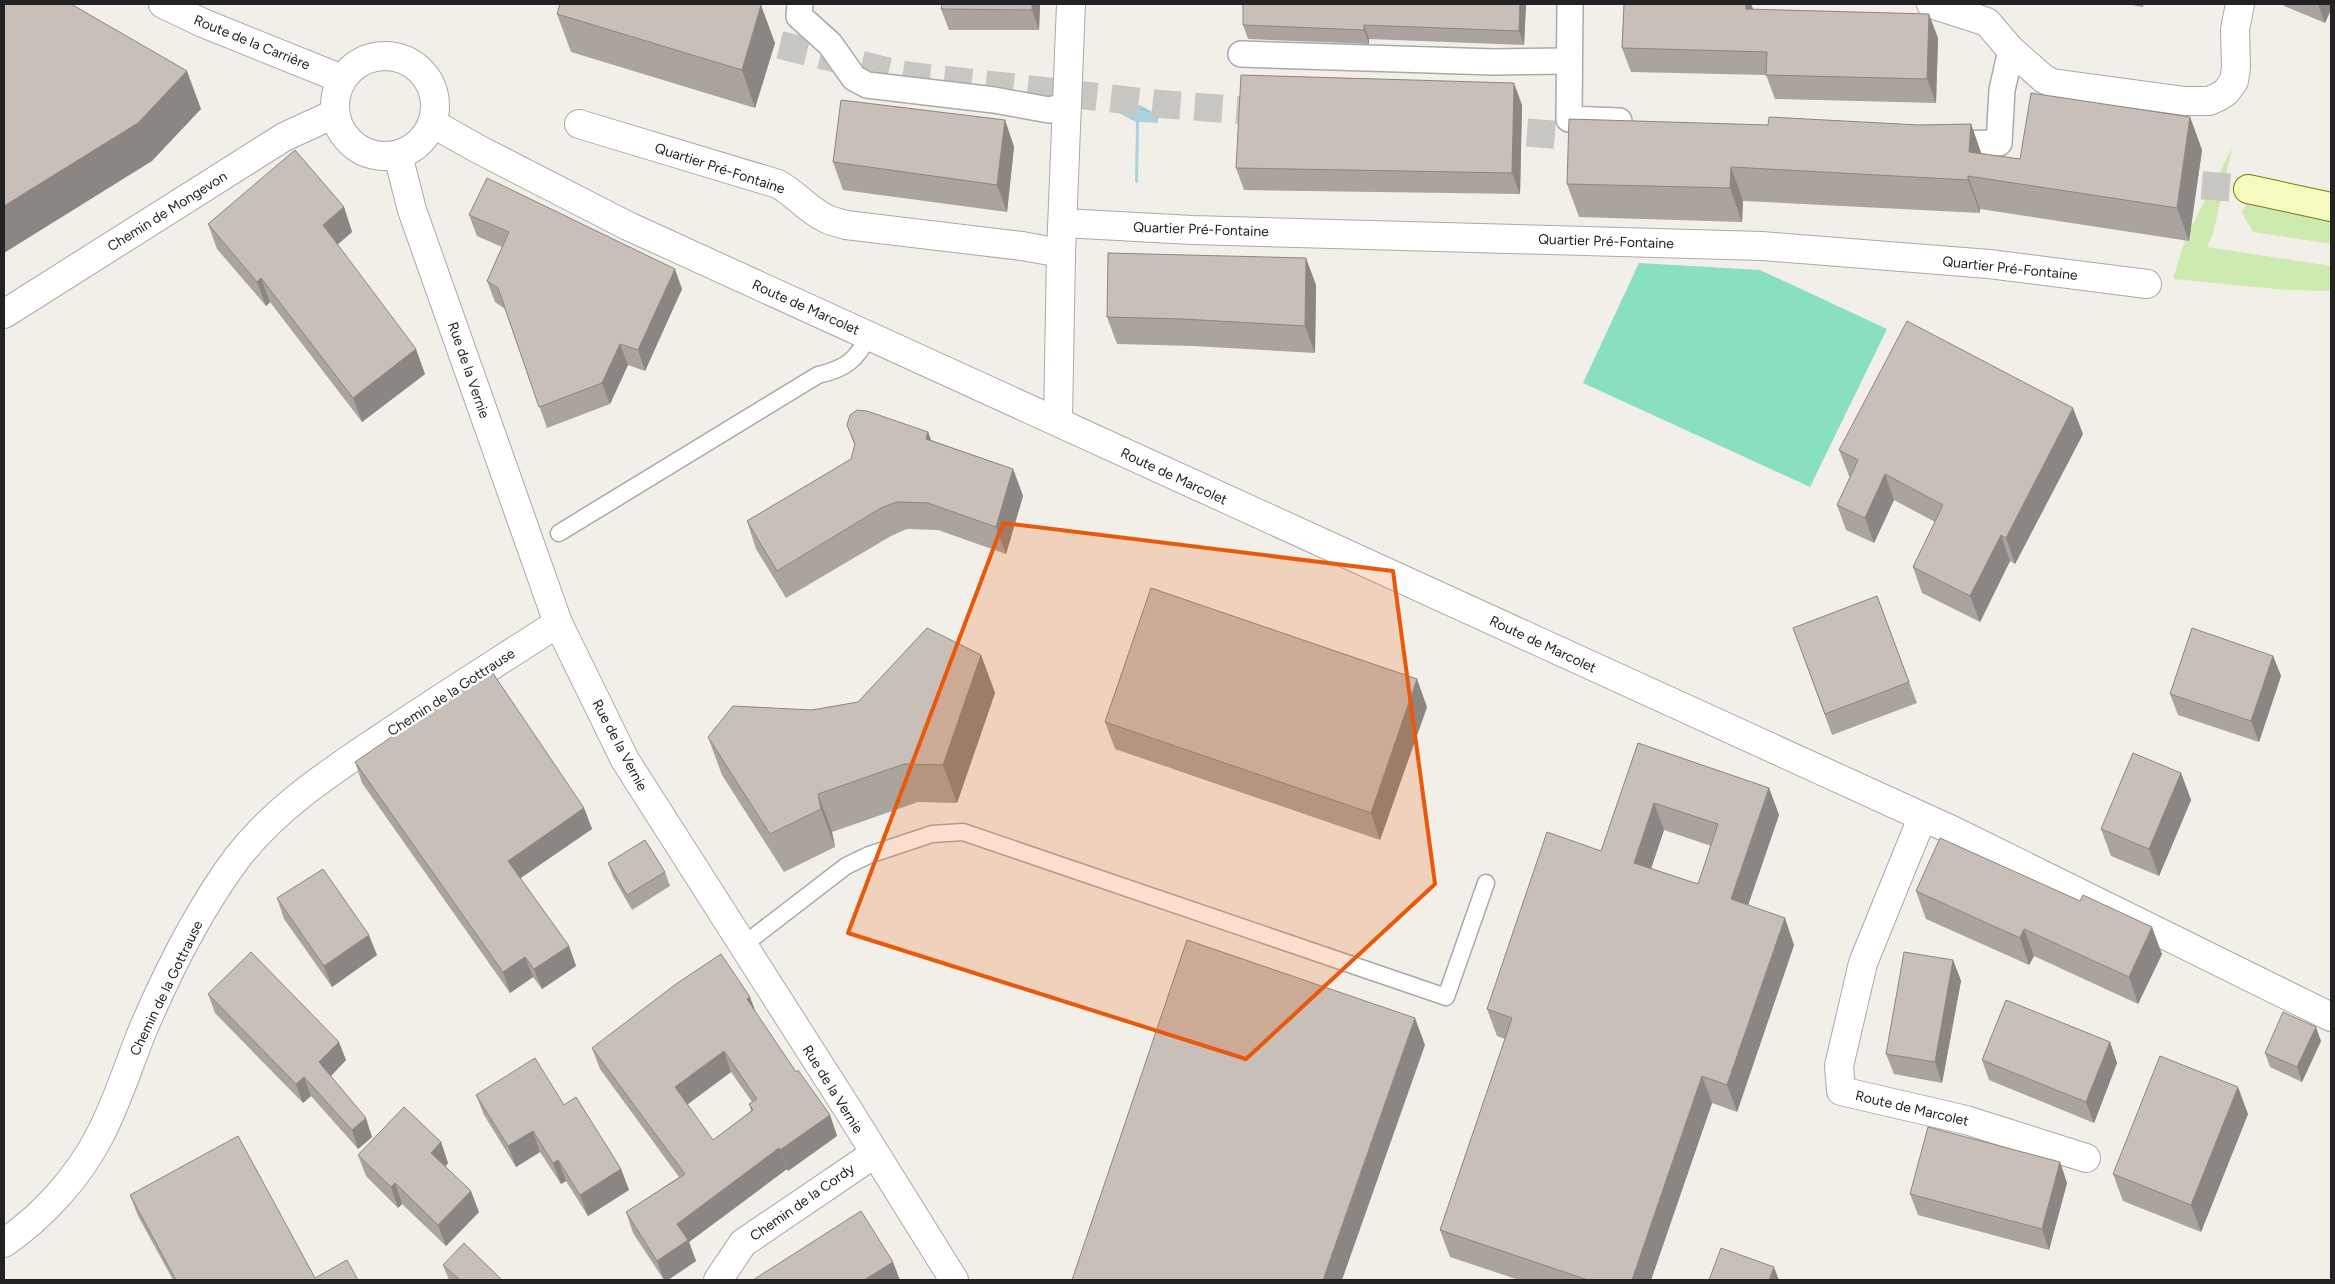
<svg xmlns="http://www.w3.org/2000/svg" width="2335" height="1284" font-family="Figtree,sans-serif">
  <defs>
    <pattern id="water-ripples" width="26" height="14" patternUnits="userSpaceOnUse" patternTransform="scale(1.25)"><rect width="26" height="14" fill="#aad3df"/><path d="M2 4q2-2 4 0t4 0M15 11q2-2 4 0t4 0" fill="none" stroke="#92b5bf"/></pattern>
  </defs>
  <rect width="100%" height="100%" fill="#f2efe9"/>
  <g fill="#cdebb0">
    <polygon points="2232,148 2213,234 2207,247 2331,266 2331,291 2287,290 2173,279 2186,237"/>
    <polygon points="2246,204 2331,221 2331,244 2253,232 2242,213"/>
  </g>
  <polygon fill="#88e0be" points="1639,263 1760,270 1887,329 1810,487 1583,383"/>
  <polygon fill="url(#water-ripples)" points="1118,105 1140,105 1158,115 1158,123 1139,122 1138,183 1135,182 1136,122 1117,112"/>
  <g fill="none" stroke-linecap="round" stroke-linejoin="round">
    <g stroke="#c8c6c1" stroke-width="28" stroke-dasharray="28 14" stroke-linecap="butt">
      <polyline points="739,35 903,75 1160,104 1277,113"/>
      <polyline points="1485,129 1606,139"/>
      <polyline points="2160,182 2248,189"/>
    </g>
    <defs>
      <g id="service">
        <path d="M 559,533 L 818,375 C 845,369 857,360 869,335"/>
        <polyline points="742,946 846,866 869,855 932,834 963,832 1446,997 1486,883"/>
      </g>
      <g id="pedestrian">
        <polyline points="800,4 799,16 830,44 854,78 867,85 994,100 1049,110 1066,106"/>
        <polyline points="1570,4 1569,119 1619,121"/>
        <polyline points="1241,54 1494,62 1569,61"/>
        <polyline points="1945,144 1999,143 2002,90 2011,50"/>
      </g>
      <g id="minor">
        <polyline points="1931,4 1987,22 2011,50 2044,79 2052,83 2185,101 2209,101 2218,97 2226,92 2234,81 2236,67 2235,30 2240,4"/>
        <polyline points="432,123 478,149 628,226 1956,832 2331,1017"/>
        <path d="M 579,124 L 778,184 C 796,194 808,210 827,219 C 833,222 840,223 846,225 L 1022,246 L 1061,253"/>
        <polyline points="1063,223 1192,230 1762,246 1989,264 2147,284"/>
        <polyline points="4,314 284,137 334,114"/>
        <polyline points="1058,421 1061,253 1071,4"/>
        <polyline points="1922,818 1863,963 1839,1066 1841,1091 1966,1120 2086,1158"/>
        <path d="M 4,1243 C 43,1216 78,1178 100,1135 C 118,1101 129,1063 144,1027 C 169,969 199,909 237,858 C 276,808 326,775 378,740 C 437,700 498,662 558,623"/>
        <polyline points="718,1280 743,1243 874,1154"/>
      </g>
      <g id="tertiary">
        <polyline points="163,4 203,23 342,79"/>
        <circle cx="385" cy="106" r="50"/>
        <polyline points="398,155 412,210 558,623 625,760 847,1108 954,1280"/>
      </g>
      <polyline id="secondary" points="2248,189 2331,207"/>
    </defs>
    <use href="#service" stroke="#a9a9a9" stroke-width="19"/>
    <use href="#pedestrian" stroke="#a9a9a9" stroke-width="28"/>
    <use href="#minor" stroke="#a9a9a9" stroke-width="30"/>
    <use href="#tertiary" stroke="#a9a9a9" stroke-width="30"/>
    <use href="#secondary" stroke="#707d05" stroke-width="30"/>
    <use href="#service" stroke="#fff" stroke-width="16"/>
    <use href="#pedestrian" stroke="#fff" stroke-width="25"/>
    <use href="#minor" stroke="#fff" stroke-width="28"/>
    <use href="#tertiary" stroke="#fff" stroke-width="28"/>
    <use href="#secondary" stroke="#f7fabf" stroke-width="28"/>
  </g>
  <g fill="#aba49e" fill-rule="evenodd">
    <polygon points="1040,4 1039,30 949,30 941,9"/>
    <polygon points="1526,4 1524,45 1369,39 1369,44 1248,39 1243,25"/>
    <polygon points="1624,4 1751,4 1753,10 1938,38 1936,103 1775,99 1766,75 1631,72 1622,48"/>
    <polygon points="2126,4 2144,4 2143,7"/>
    <polygon points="2283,4 2331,4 2325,23 2284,6"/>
    <polygon points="557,14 775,43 755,108 571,52"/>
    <polygon points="1522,105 1520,194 1244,190 1236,168"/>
    <polygon points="2190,117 2202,150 2189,241 1980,209 1980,213 1743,201 1742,222 1579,217 1567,184 1768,125 1919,125 1971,124 1981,153 2020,159"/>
    <polygon points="1005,120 1014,147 1007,212 843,190 833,162"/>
    <polygon points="344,207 352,232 337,245 425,374 362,422 270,302 266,306 217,249 208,224"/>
    <polygon points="469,215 682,289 645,371 628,365 610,404 547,428 505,309 495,302 487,281 502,247 477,236"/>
    <polygon points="1316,285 1315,353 1193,346 1117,344 1107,317"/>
    <polygon points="847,425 928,432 931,440 1013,469 1023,496 1006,554 938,530 907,529 891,536 786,598 756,549 747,521 851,459 855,446"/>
    <polygon points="2083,434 2015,564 2010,561 1980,622 1922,593 1913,567 1935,522 1894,500 1874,543 1846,530 1837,505 1850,477 1849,476 1839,450"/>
    <polygon points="1877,596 1917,703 1832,735 1793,628"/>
    <polygon points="981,655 995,693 957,803 918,802 832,832 835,847 784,872 722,775 708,737 812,710 858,702"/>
    <polygon points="2273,656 2281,676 2259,742 2178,715 2170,694"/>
    <polygon points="1427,707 1380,840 1115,749 1105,722"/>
    <path d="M 1638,743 L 1769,788 L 1779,815 L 1748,905 L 1794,945 L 1737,1112 L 1712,1103 L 1651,1280 L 1519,1280 L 1450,1257 L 1440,1230 L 1505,1039 L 1497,1036 L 1487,1009 L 1601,851 ZM 1664,830 L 1711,846 L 1698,884 L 1651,868 Z"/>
    <polygon points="355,762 584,808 592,829 520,878 569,946 576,966 542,989 533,977 510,993 362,783"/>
    <polygon points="2181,773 2191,800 2159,876 2111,856 2101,829"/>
    <polygon points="608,863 665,872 670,886 632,910 613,877"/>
    <polygon points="1916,891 2162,954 2138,1004 2034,956 2029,965 1926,919"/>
    <polygon points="277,898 377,955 332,987 284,919"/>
    <polygon points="1953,960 1961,981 1942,1083 1894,1074 1886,1054"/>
    <polygon points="208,994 346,1060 331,1076 372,1137 358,1149 311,1096 303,1103 215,1013"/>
    <path d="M 756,1014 L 796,1072 L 830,1115 L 837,1136 L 788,1171 L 787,1169 L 689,1242 L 696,1261 L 668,1280 L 664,1280 L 633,1233 L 626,1212 L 679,1177 L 600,1069 L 592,1048 ZM 731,1072 L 752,1102 L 749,1104 L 751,1111 L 713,1140 L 687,1105 Z"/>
    <polygon points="2321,1041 2302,1082 2270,1067 2265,1053"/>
    <polygon points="2110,1042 2117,1063 2094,1123 1989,1080 1982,1060"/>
    <polygon points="476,1095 564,1105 621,1169 629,1190 588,1216 566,1181 561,1184 540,1152 516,1167 484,1115"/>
    <polygon points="2248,1114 2201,1232 2123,1201 2113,1174"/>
    <polygon points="441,1142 448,1163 446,1166 479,1212 446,1246 402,1204 398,1208 366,1176 358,1155"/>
    <polygon points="2060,1162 2067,1183 2049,1250 1918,1215 1910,1194"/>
    <polygon points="130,1195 315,1278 358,1280 173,1280 138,1216"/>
    <polygon points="443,1265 502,1280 449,1280"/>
  </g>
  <g fill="#8b8681">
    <polygon points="1032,4 1040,4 1039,30 1032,10"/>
    <polygon points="1520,4 1526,4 1524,45 1519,31"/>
    <polygon points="1746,4 1751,4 1755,13 1746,9"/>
    <polygon points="2318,4 2331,4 2331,10 2325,23"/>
    <polygon points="761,5 775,43 755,108 742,70"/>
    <polygon points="1929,14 1938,38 1936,103 1927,79"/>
    <polygon points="1364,25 1369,39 1369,44 1364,30"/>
    <polygon points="187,71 201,109 152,161 4,253 4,206"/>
    <polygon points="1514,83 1522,105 1520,194 1512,173"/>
    <polygon points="2190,117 2202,150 2189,241 2177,208"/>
    <polygon points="1005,120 1014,147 1007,212 997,185"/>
    <polygon points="1971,124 1983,158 1969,152"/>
    <polygon points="1731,167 1743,201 1742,222 1730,188"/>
    <polygon points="1968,176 1980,209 1980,213 1968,180"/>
    <polygon points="344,207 352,232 331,250 323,225"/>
    <polygon points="1306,258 1316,285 1315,353 1305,326"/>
    <polygon points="675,269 682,289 645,371 638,350"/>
    <polygon points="261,278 270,302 266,306 257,282"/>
    <polygon points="620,344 628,365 610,404 602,383"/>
    <polygon points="416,349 425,374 362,422 353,398"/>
    <polygon points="2073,408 2083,434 2015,564 2006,538"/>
    <polygon points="928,432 938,459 926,439"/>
    <polygon points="1013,469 1023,496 1006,554 996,527"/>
    <polygon points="1885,474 1894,500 1874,543 1865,518"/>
    <polygon points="2001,535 2010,561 1980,622 1970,596"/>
    <polygon points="981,655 995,693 957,803 943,765"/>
    <polygon points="2273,656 2281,676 2259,742 2251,721"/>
    <polygon points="1417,679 1427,707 1380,840 1371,813"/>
    <polygon points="2181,773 2191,800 2159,876 2149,849"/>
    <polygon points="1769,788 1779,815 1741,926 1731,899"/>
    <polygon points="818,794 832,832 835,847 821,809"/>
    <polygon points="1654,803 1664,830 1644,890 1634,863"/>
    <polygon points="584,808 592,829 515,882 508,861"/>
    <polygon points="1785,918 1794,945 1737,1112 1727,1085"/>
    <polygon points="2152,927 2162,954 2138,1004 2129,977"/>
    <polygon points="2024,929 2034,956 2029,965 2020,938"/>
    <polygon points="369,935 377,955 332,987 324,966"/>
    <polygon points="569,946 576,966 542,989 534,969"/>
    <polygon points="525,957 533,977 510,993 503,972"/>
    <polygon points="1953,960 1961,981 1942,1083 1935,1062"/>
    <polygon points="750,997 758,1018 747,999"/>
    <polygon points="1415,1018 1425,1045 1342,1280 1323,1280"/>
    <polygon points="2316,1027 2321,1041 2302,1082 2297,1067"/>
    <polygon points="339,1042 346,1060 326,1081 319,1062"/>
    <polygon points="2110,1042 2117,1063 2094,1123 2086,1102"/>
    <polygon points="724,1051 731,1072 682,1108 675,1087"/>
    <polygon points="1702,1076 1712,1103 1651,1280 1632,1280"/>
    <polygon points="304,1077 311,1096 303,1103 296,1084"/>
    <polygon points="2238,1087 2248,1114 2201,1232 2191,1205"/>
    <polygon points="830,1115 837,1136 788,1171 780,1150"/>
    <polygon points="366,1118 372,1137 358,1149 352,1130"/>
    <polygon points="533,1131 540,1152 516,1167 508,1146"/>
    <polygon points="441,1142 448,1163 439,1173 431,1153"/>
    <polygon points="779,1148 787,1169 689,1242 696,1261 668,1280 664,1280 657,1261 677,1224"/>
    <polygon points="558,1160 566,1181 561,1184 553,1163"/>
    <polygon points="2060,1162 2067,1183 2049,1250 2042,1229"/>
    <polygon points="621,1169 629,1190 588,1216 580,1195"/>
    <polygon points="395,1183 402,1204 398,1208 391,1187"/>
    <polygon points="471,1191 479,1212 446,1246 438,1225"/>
    <polygon points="893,1262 900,1280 864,1280"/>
    <polygon points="1774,1267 1779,1280 1769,1280"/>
  </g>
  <g fill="#c7bfb8" stroke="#8b8681" fill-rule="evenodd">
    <polygon points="4,4 71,4 187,71 138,123 4,206"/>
    <polygon points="560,4 757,4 761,5 742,70 557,14"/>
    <polygon points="942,4 1032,4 1032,10 941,9"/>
    <polygon points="1243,4 1520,4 1519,31 1364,25 1364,30 1243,25"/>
    <polygon points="1624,4 1746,4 1746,9 1929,14 1927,79 1766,75 1767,52 1622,48"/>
    <polygon points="1241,75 1514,83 1512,173 1236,168"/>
    <polygon points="2031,93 2190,117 2177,208 1968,176 1968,180 1731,167 1730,188 1567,184 1569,119 1768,125 1769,117 1919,125 1971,124 1969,152 2020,159"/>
    <polygon points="841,100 1005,120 997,185 833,162"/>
    <polygon points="295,150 344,207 323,225 416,349 353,398 261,278 257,282 208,224"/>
    <polygon points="487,178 675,269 638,350 620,344 602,383 539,407 498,288 487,281 509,232 469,215"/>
    <polygon points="1108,253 1306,258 1305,326 1183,319 1107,317"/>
    <polygon points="1907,321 2073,408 2006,538 2001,535 1970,596 1913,567 1943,505 1885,474 1865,518 1837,505 1858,460 1839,450"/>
    <polygon points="857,410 867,411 928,432 926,439 1013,469 996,527 928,503 897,502 881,508 777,571 747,521 851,459 855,444 847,425 850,415"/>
    <polygon points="1151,588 1417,679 1371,813 1105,722"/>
    <polygon points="1877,596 1909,682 1825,714 1793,628"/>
    <polygon points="927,628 981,655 943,765 904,764 818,794 821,809 770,834 708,737 733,706 812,710 858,702"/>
    <polygon points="2192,628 2273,656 2251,721 2170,694"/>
    <polygon points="490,669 584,808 508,861 569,946 534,969 525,957 503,972 355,762"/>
    <path d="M 1638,743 L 1769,788 L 1731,899 L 1785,918 L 1727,1085 L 1702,1076 L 1632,1280 L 1588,1280 L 1440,1230 L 1512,1018 L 1487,1009 L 1547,832 L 1601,851 ZM 1654,803 L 1718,824 L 1698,884 L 1634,863 Z"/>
    <polygon points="2133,753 2181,773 2149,849 2101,829"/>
    <polygon points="1940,838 2080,901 2083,895 2152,927 2129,977 2024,929 2020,938 1916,891"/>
    <polygon points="645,840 665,872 627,895 608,863"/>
    <polygon points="323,869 369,935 324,966 277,898"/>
    <polygon points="1187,940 1415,1018 1323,1280 1072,1280"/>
    <polygon points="251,952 339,1042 319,1062 366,1118 352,1130 304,1077 296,1084 208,994"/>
    <polygon points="1904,952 1953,960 1935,1062 1886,1054"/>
    <path d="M 721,954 L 750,997 L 747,999 L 796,1072 L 798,1070 L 830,1115 L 780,1150 L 779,1148 L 677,1224 L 688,1240 L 657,1261 L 626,1212 L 685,1174 L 592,1048 L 676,984 ZM 724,1051 L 757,1099 L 749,1104 L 753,1110 L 713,1140 L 675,1087 Z"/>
    <polygon points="2006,1000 2110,1042 2086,1102 1982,1060"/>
    <polygon points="2283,1012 2316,1027 2297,1067 2265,1053"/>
    <polygon points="2160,1056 2238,1087 2191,1205 2113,1174"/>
    <polygon points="535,1058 564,1105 576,1097 621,1169 580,1195 558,1160 553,1163 533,1131 508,1146 476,1095"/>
    <polygon points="404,1107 441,1142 431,1153 471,1191 438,1225 395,1183 391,1187 358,1155"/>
    <polygon points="1928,1127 2060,1162 2042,1229 1910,1194"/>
    <polygon points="238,1136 315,1278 347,1260 358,1280 176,1280 130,1195"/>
    <polygon points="861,1211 893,1262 864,1280 753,1280"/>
    <polygon points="464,1243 502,1280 460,1280 443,1265"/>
    <polygon points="1721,1248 1774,1267 1769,1280 1709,1280"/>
  </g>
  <path fill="#e8590c" fill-opacity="0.2" stroke="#e8590c" stroke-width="4" stroke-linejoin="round" d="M 1003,523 L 1393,571 L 1435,884 L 1246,1059 L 848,933 Z"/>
  <g text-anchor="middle" stroke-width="5" stroke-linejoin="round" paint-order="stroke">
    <g font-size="14" fill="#222" stroke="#fff">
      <text transform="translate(252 42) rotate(22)" y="5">Route de la Carrière</text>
      <text transform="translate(720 168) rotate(18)" y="5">Quartier Pré-Fontaine</text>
      <text transform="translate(167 211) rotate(-32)" y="5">Chemin de Mongevon</text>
      <text transform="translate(1201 229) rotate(2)" y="5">Quartier Pré-Fontaine</text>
      <text transform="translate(1606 241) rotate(2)" y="5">Quartier Pré-Fontaine</text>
      <text transform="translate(2010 268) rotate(6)" y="5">Quartier Pré-Fontaine</text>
      <text transform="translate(806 307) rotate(24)" y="5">Route de Marcolet</text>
      <text transform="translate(469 370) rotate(71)" y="5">Rue de la Vernie</text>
      <text transform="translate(1174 476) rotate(25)" y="5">Route de Marcolet</text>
      <text transform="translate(1543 644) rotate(25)" y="5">Route de Marcolet</text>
      <text transform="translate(451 692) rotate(-33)" y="5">Chemin de la Gottrause</text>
      <text transform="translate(620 745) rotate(62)" y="5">Rue de la Vernie</text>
      <text transform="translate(166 988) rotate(-64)" y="5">Chemin de la Gottrause</text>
      <text transform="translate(833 1089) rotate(58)" y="5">Rue de la Vernie</text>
      <text transform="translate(1912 1108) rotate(13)" y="5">Route de Marcolet</text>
      <text transform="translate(802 1202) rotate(-35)" y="5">Chemin de la Cordy</text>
    </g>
  </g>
  <rect width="2335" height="1284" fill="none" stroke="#222222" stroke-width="10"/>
</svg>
